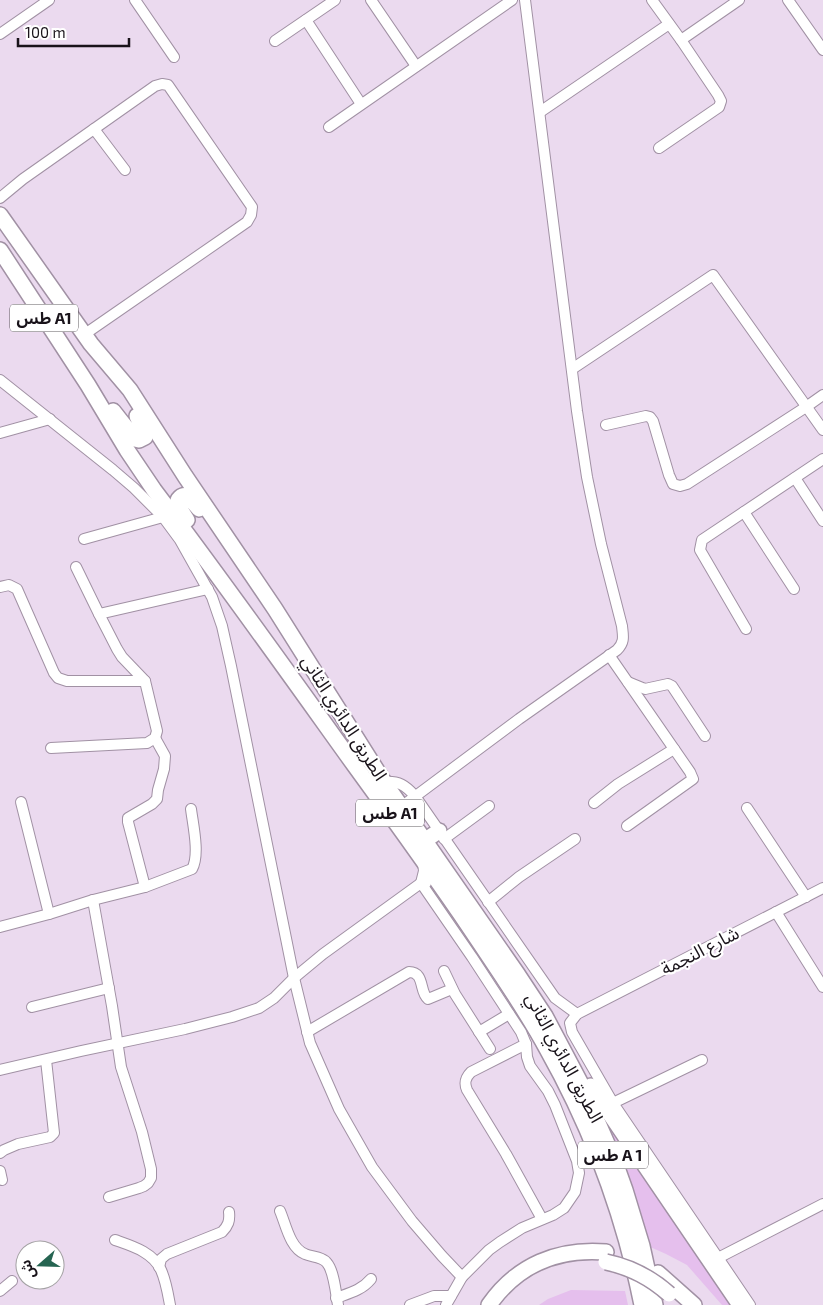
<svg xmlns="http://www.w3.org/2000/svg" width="823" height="1305" font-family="'Exo 2','Noto Sans Arabic',sans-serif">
  <rect width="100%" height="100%" fill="#ebdaef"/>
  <g fill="#e5bfed">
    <polygon points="603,1115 734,1305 722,1305 687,1265 666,1254 648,1246"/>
    <polygon points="571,1290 625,1291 628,1305 539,1305 548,1299"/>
  </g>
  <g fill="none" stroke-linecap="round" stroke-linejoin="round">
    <defs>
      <g id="minor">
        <polyline points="135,0 174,57"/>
        <polyline points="371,0 416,66"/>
        <polyline points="652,0 681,40 718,95 721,101 719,107 659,148"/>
        <polyline points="788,0 823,50"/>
        <polyline points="306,20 361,104"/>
        <polyline points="0,34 49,0"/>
        <polyline points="681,40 739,0"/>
        <polyline points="275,41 335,0"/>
        <polyline points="540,112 669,24"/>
        <polyline points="329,127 512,0"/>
        <polyline points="94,129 125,170"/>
        <polyline points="0,198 23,179 155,86 162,84 168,85 252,207 251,215 247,222 85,334"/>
        <polyline points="572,369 713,275 823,430"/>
        <polyline points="0,380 113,470 134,488 163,517 180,540 212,597 222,626 231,666 294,978 310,1043 339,1109 372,1167 412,1221 442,1256 462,1277"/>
        <polyline points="606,425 646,416 650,417 653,421 669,475 673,484 680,486 687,484 806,407 823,395"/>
        <polyline points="0,433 50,419"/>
        <polyline points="795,478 823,521"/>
        <polyline points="744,512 794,589"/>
        <polyline points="84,539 163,517"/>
        <polyline points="0,587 9,585 17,589 54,673 58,678 67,681 145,681"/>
        <polyline points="99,614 208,589"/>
        <polyline points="746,629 700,550 702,540 823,459"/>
        <polyline points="609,655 690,772 693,779 627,826"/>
        <polyline points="628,682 645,689 668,684 672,686 705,736"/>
        <polyline points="51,748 147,743 155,738 157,731 145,681 122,657 117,649 99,614 76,567"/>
        <path d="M 384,782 C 399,781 405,785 415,796 L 555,998 L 577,1014"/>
        <polyline points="21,802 49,914"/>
        <polyline points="594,803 618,784 674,749"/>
        <path d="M 401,807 L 519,719 L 617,650 C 625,642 623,636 622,626 L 601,544 L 587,477 L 577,411 L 525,0"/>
        <polyline points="747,808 806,897"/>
        <polyline points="444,839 489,806"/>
        <polyline points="423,861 424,871 421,883 472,957 521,1032 526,1044 527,1057 530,1066 548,1091 555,1105 577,1161 579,1173 575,1192 564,1208 553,1215 522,1228 500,1242 489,1250 462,1277 446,1305"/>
        <polyline points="145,887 128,822 128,818 152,804 157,799 158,790 164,769 165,756 155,738"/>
        <polyline points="93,900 112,1006 121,1067 142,1132 151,1169 151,1178 148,1183 144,1186 139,1188 109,1197"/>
        <polyline points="488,902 519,877 575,839"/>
        <polyline points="776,912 823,987"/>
        <path d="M 0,927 L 49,914 L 93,900 L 145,887 L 192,869 C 200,855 193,825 191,809"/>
        <polyline points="444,971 455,994 490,1049"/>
        <polyline points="32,1007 109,988"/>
        <path d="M 307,1032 L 409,972 C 425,972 419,992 428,999 L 452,989"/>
        <polyline points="479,1032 509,1014"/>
        <path d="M 526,1044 L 471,1072 C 465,1078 464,1083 467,1090 L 506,1154 L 542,1219"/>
        <polyline points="0,1070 81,1051 185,1029 232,1017 259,1008 274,998 294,978 323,954 421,883 426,883"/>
        <polyline points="613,1103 702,1060"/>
        <polyline points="0,1153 4,1150 18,1144 50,1137 54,1133 46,1060"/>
        <polyline points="0,1171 2,1180"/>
        <path d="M 280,1211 C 286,1225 290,1248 305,1254 C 312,1257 323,1257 327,1263 C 334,1271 336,1294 338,1305"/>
        <path d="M 115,1240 C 132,1246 153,1252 161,1270 C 166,1281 168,1294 170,1305"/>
        <polyline points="718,1258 823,1204"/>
        <path d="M 159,1267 L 161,1259 L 167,1254 L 222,1232 C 228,1226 230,1221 229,1212"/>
        <polyline points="0,1291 12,1281"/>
        <path d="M 336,1298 C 350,1293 362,1290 371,1279"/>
        <polyline points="410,1305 434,1296 451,1296"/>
        <polyline points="750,1305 613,1103 572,1032 570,1023 577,1014 823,888"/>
      </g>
      <g id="highway">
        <polyline points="0,215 91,344 130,390 185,476 275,609 384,782 518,975 545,1016 581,1084 615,1162 625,1190 642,1246 655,1305"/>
        <path d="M 0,250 L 88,385 L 127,450 L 154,490 C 223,581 289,674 355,766 C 395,821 434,875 472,931 C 498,970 525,1008 547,1049 C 592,1129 624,1215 642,1305"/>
        <polyline points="113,411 135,439 139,440 145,437 145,433 137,416"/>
        <path d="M 187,520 L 178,506 C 176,499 182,494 188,496 L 199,509"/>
        <polyline points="424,841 439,831"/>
        <polyline points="591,1086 740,1305"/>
        <polyline points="658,1273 694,1305"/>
        <path d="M 489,1305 C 517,1265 558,1248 606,1252"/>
      </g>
    </defs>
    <use href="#minor" stroke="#a191a4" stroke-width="12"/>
    <use href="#highway" stroke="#a191a4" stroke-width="18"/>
    <use href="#minor" stroke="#fff" stroke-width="10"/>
    <use href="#highway" stroke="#fff" stroke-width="15"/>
    <defs>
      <path id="highway-bridge" d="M 606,1262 C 630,1267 650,1277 669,1294"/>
    </defs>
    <use href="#highway-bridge" stroke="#a191a4" stroke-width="18" stroke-linecap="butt"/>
    <use href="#highway-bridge" stroke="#fff" stroke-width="15"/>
  </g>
  <g text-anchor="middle" stroke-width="4.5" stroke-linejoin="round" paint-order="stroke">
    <g fill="#fff" stroke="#5e5a5f" stroke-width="1">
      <rect x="10" y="304.5" width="68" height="27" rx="4"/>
      <rect x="356" y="799.5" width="68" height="27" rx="4"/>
      <rect x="578" y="1141.5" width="70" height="27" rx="4"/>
    </g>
    <g font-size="16" font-weight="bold" fill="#19131a">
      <text x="44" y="324">طس A1</text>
      <text x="390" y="819">طس A1</text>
      <text x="613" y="1161">طس A 1</text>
    </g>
    <g font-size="18" fill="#19131a" stroke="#fff">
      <text transform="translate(344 718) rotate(58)" y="6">الطريق الدائري الثاني</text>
      <text transform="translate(700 951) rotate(-27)" y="6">شارع النجمة</text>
      <text transform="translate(564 1058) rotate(62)" y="6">الطريق الدائري الثاني</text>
    </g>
  </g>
  <g transform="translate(40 1265) rotate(250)"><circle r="24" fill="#ffffff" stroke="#a3a1a3"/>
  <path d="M0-4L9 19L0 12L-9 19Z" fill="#256451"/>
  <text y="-8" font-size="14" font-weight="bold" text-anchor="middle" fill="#19131a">ش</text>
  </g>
  <path d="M18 38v8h111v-8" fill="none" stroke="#19131a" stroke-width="2.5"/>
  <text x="25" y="38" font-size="15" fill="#19131a" stroke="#ffffff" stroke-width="4" paint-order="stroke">100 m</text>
</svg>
